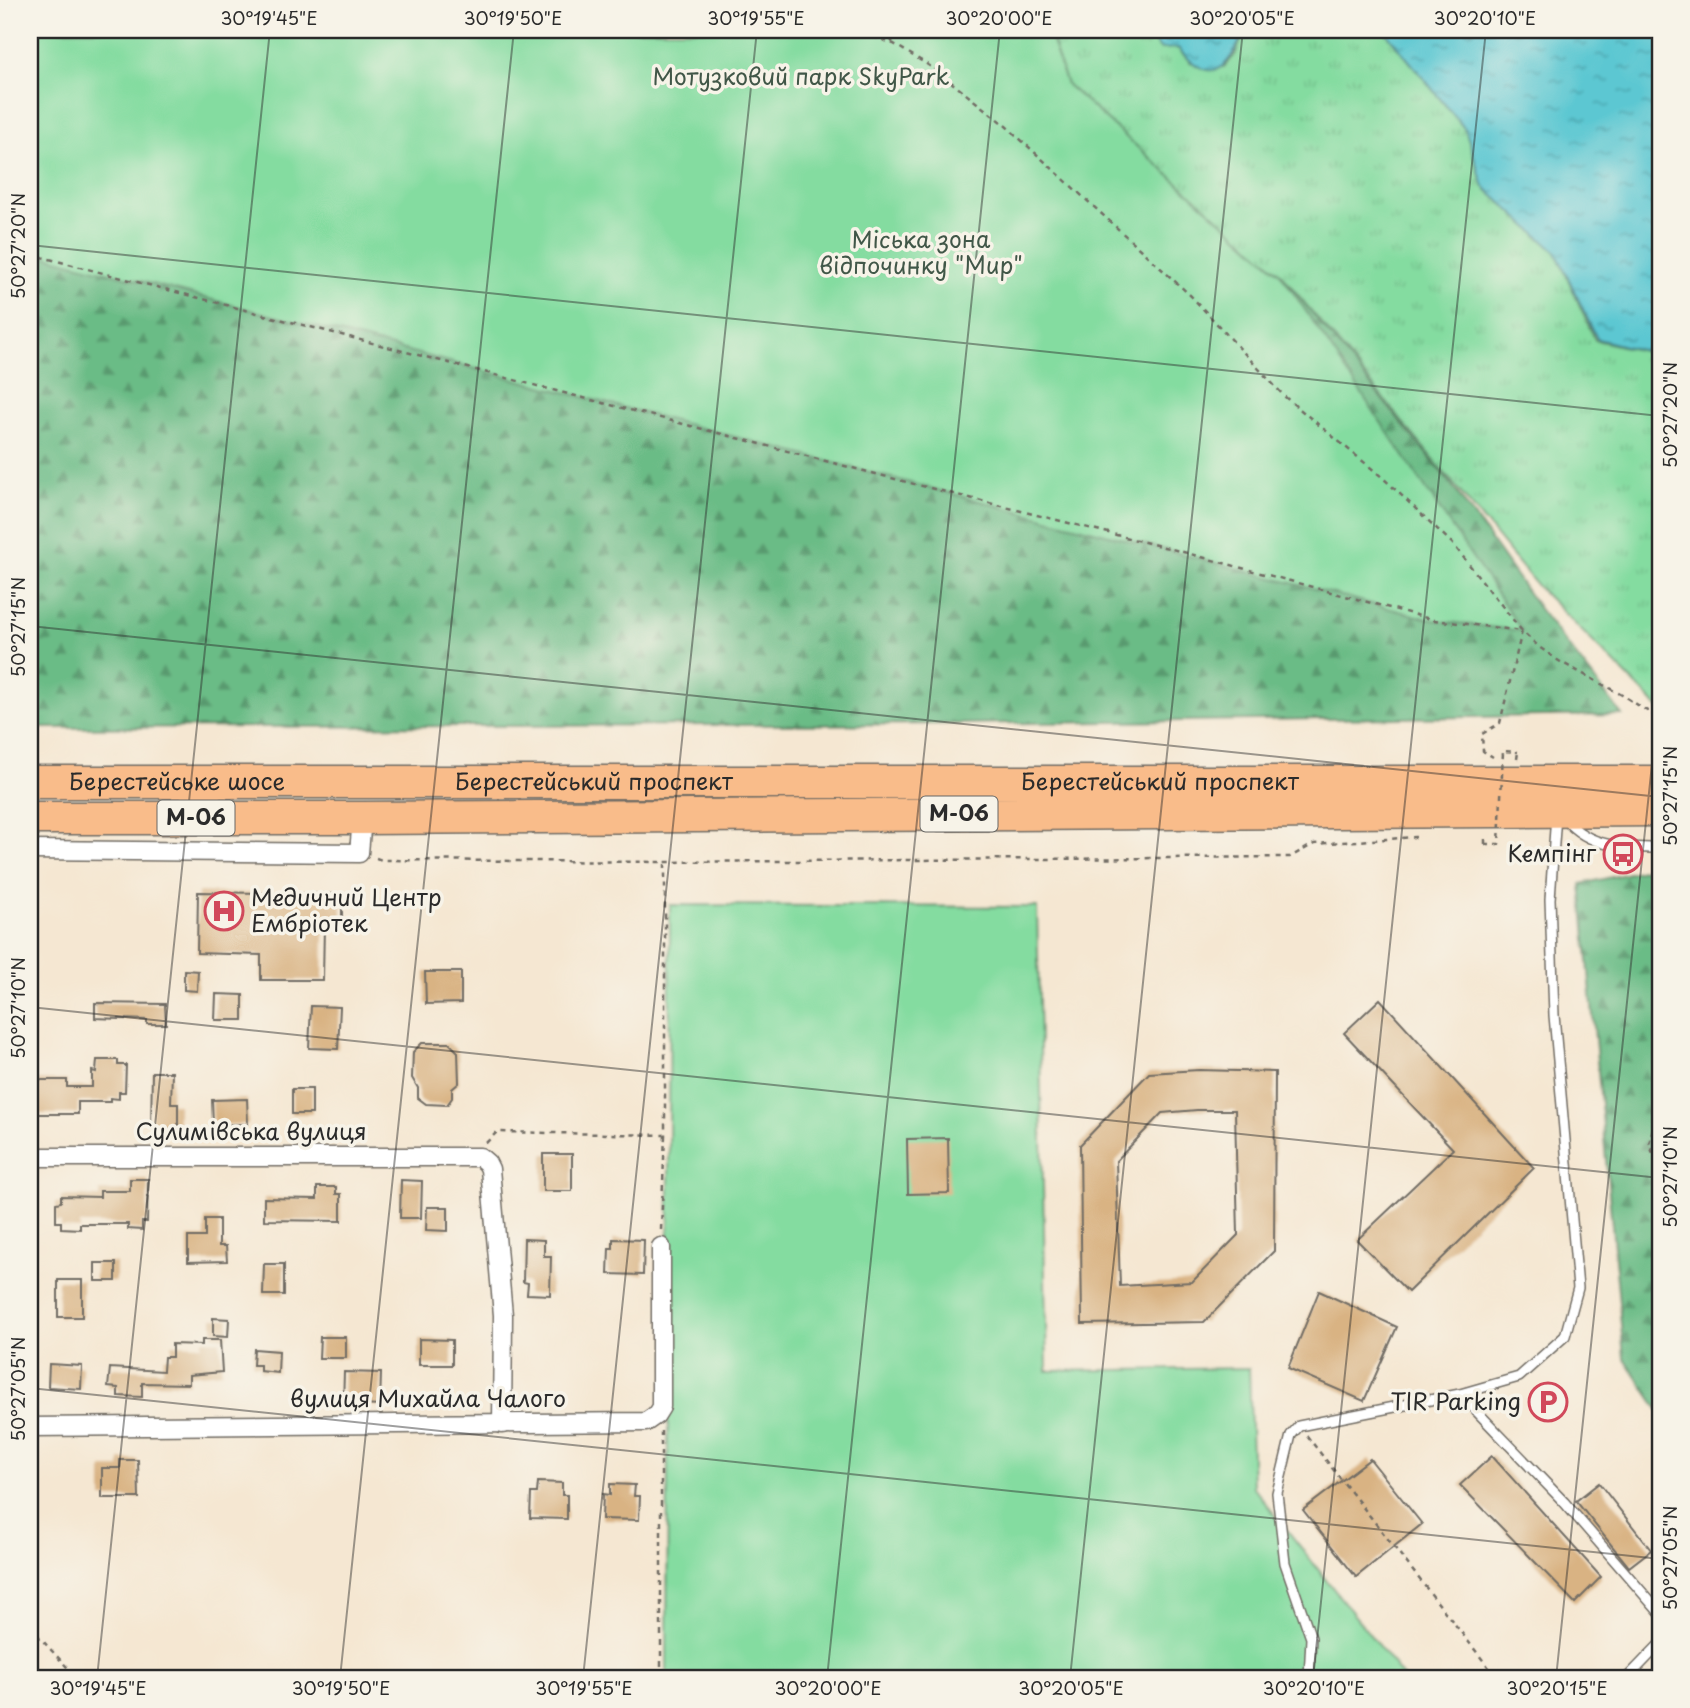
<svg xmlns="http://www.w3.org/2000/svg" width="1690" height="1708" font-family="'Playpen Sans',sans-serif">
  <defs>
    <pattern id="grass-tufts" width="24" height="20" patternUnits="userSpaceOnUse" patternTransform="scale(1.75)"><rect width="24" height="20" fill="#84dca0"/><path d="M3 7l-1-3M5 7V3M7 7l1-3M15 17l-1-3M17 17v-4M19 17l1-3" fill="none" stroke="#72bd8a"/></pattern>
    <pattern id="forest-firs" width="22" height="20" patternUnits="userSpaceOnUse" patternTransform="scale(1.75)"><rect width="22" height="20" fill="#6bbc86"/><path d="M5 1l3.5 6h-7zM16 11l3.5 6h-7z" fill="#58996e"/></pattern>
    <pattern id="water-ripples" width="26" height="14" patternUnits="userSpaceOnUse" patternTransform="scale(1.75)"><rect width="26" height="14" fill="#5bc7d2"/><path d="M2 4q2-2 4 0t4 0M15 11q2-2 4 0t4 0" fill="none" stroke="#4ba2ab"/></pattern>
  </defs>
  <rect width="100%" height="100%" fill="#f7f3e8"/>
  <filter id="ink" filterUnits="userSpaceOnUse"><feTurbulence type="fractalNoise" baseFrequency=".0143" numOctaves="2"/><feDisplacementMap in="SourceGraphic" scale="14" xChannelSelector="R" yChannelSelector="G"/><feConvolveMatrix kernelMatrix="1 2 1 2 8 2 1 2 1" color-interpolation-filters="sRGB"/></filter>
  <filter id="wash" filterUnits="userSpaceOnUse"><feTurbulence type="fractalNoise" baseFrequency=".00686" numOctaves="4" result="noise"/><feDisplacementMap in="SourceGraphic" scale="28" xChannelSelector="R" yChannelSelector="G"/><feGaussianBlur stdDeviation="1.57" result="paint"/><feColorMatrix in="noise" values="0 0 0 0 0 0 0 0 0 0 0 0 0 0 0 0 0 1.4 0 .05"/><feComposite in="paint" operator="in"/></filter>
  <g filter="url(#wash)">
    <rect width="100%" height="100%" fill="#f5e7d2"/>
    <polygon fill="url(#grass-tufts)" stroke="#588466" stroke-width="2" points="1048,30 1153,30 1152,33 1154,41 1160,48 1178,48 1190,62 1224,67 1235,55 1245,30 1384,30 1465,129 1484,187 1556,252 1595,340 1660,355 1660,709 1539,588 1280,273 1067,85"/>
    <g fill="url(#forest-firs)" stroke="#4b7458" stroke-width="2">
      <polygon points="30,30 1048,30 1067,85 1280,273 1451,484 1540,610 1622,715 952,724 30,728"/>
      <polygon points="1660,866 1660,1412 1624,1358 1581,884"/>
    </g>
    <g fill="#84dca0" stroke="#588466" stroke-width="2">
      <polygon points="30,30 1048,30 1067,85 1280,273 1522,631 1433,620 30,252"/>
      <polygon points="670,905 1037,907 1047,1371 1249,1368 1253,1487 1404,1678 667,1678"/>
    </g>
    <g fill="url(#water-ripples)" stroke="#43797e" stroke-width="2">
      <path d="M 1153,30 L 1245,30 C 1229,69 1212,88 1178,48 L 1160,49 L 1154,41 L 1152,33 Z"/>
      <polygon points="1384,30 1660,30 1660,355 1597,339 1556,252 1484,187 1465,129"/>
    </g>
    <g id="blocks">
      <g fill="#d9b383" fill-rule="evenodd">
        <polygon points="198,892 342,894 342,925 324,925 323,980 261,980 261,955 197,953"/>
        <polygon points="184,970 198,971 197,991 184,990"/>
        <polygon points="425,972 461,972 461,1003 426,1004"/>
        <polygon points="216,994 243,995 243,1020 215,1020"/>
        <polygon points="1380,999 1534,1168 1408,1292 1357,1240 1453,1149 1344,1033"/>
        <polygon points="95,1003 165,1004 166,1024 147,1024 147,1020 95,1018"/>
        <polygon points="311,1006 340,1007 338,1049 309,1048"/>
        <polygon points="422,1043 449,1043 458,1052 459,1083 452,1089 452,1098 447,1105 426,1104 418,1098 418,1088 412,1078 413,1052"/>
        <polygon points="97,1060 118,1060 118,1065 126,1065 125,1092 119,1092 119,1099 110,1098 110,1102 78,1102 78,1114 37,1114 36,1080 67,1080 67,1087 92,1087 92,1071 96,1072"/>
        <path d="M 1199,1070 L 1275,1072 L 1274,1251 L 1204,1322 L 1082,1324 L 1080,1145 L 1149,1073 ZM 1197,1110 L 1235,1110 L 1238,1235 L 1192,1282 L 1120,1286 L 1116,1161 L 1162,1113 Z"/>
        <polygon points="152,1072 172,1072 171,1104 178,1104 178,1129 151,1128"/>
        <rect x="292" y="1089" width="20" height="25"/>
        <polygon points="247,1099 248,1124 213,1125 212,1100"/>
        <polygon points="948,1138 949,1193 908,1194 907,1139"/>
        <rect x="543" y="1154" width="29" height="37"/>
        <polygon points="130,1179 148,1179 147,1222 142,1222 142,1230 128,1229 128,1224 80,1224 80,1229 61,1228 61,1222 56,1222 56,1203 61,1202 61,1196 100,1197 100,1191 130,1191"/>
        <polygon points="401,1180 422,1181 421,1218 400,1218"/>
        <polygon points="317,1187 336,1187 336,1194 341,1194 341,1221 264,1220 264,1198 317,1199"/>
        <polygon points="427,1207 448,1207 448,1231 426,1230"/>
        <polygon points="205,1219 219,1219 219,1246 226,1246 227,1261 188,1262 188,1237 205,1237"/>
        <polygon points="524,1239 544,1240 544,1256 551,1256 550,1295 527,1294 528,1283 523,1282"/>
        <polygon points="613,1239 644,1240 643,1275 608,1274 609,1248 613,1248"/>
        <rect x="95" y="1263" width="21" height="18"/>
        <polygon points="264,1264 284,1264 284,1295 263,1295"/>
        <rect x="58" y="1280" width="24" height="37"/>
        <polygon points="1319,1291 1397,1327 1364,1401 1288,1368"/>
        <polygon points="213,1318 229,1319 228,1337 213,1336"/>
        <polygon points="320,1337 346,1337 346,1358 319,1358"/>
        <polygon points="419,1339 452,1340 452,1365 419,1365"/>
        <polygon points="202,1340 220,1340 222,1372 189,1375 189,1384 142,1383 142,1397 118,1396 118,1388 108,1387 110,1368 163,1371 164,1357 172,1357 172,1344 202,1345"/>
        <polygon points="254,1349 279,1351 278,1373 260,1371 260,1365 253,1365"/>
        <polygon points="49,1364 82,1366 81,1389 48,1387"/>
        <polygon points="344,1372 381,1373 380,1406 343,1404"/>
        <polygon points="1492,1456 1601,1577 1575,1603 1460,1485"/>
        <polygon points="1370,1459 1422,1524 1356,1577 1303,1510"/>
        <polygon points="120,1460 138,1460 139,1498 102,1498 102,1468 120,1468"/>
        <polygon points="538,1482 562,1483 562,1495 567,1495 567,1519 530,1518 531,1493 537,1493"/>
        <polygon points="1599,1483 1651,1550 1629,1567 1576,1501"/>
        <polygon points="610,1484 635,1485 634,1496 640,1496 639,1520 602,1519 603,1494 610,1495"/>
      </g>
    </g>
  </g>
  <g filter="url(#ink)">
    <use href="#blocks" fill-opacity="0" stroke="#726d65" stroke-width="2"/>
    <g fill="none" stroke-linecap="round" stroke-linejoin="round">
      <defs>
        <g id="lane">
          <path d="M 1565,819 C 1589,848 1625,848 1660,848"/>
          <polyline points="1460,1394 1564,1502 1660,1613"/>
          <polyline points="1309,1678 1311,1638 1285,1563 1277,1493 1291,1435 1299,1426 1460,1394 1519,1377 1565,1336 1578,1288 1554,1015 1550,899 1556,815"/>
          <polyline points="1627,1678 1660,1644"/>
        </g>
        <g id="street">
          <polyline points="30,850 359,853 362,818"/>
          <polyline points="30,1157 480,1157 487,1163 490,1169 503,1315 502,1424"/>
          <polyline points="30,1427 646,1422 656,1415 661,1407 661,1247"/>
        </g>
        <g id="highway">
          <path id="s1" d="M 30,782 L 1660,782"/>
          <polyline points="30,818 362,818 1660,810"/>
        </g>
      </defs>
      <use href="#lane" stroke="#726d65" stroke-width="12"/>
      <use href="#street" stroke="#726d65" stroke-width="21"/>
      <use href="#highway" stroke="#726d65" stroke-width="35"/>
      <g stroke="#726d65" stroke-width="2.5" stroke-dasharray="5 5" stroke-linecap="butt">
        <polyline points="854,30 894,44 936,70 1006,126 1191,296 1285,397 1382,477 1452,543 1522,631 1539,647 1559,661 1622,695 1660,719"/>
        <polyline points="884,30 894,44"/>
        <polyline points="30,254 918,485 1172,549 1434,620 1522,631 1500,723 1482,734 1483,751 1493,757"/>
        <polyline points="1517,759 1518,752"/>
        <polyline points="1485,844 1485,835"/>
        <polyline points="376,858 382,860 665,862 1290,857 1314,844 1416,837"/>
        <polyline points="1660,1100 1649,1144 1660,1169"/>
        <polyline points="486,1143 497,1132 665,1135 665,864"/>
        <polyline points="661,1230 665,1135"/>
        <polyline points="661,1431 661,1678"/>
        <polyline points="1307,1436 1497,1678"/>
        <polyline points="30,1627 77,1678"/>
      </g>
      <use href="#lane" stroke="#fff" stroke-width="9"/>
      <use href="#street" stroke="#fff" stroke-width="18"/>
      <use href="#highway" stroke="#f9bc8a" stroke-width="32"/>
      <polyline stroke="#726d65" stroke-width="2.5" stroke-dasharray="5 5" stroke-linecap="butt" points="1485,844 1499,844 1503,751 1518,752"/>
    </g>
  </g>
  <path fill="none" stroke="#2b2b2b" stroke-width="2" stroke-opacity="0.45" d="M 1606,30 L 1660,35M 30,245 L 1660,416M 30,626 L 1660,797M 30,1007 L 1660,1178M 30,1388 L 1660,1559M 97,1678 L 270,30M 340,1678 L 514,30M 583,1678 L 757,30M 827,1678 L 1000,30M 1070,1678 L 1243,30M 1313,1678 L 1486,30M 1556,1678 L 1660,688"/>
  <defs>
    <symbol id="bus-ring" viewBox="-11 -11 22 22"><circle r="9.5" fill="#f7f3e8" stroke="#d1495b" stroke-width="1.5"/><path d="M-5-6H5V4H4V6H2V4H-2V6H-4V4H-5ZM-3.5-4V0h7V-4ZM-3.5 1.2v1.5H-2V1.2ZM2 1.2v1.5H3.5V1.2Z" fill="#d1495b"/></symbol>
    <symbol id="hospital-ring" viewBox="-11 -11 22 22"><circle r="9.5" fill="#f7f3e8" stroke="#d1495b" stroke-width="1.5"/><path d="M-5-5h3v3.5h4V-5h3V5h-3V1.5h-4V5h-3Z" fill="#d1495b"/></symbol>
    <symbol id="parking-ring" viewBox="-11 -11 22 22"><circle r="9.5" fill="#f7f3e8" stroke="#d1495b" stroke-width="1.5"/><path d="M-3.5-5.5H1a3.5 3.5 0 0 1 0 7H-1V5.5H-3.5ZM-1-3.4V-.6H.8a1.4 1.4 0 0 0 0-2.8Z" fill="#d1495b"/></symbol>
  </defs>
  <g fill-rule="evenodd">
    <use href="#bus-ring" x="1601" y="832" width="44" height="44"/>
    <use href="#hospital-ring" x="202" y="889" width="44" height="44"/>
    <use href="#parking-ring" x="1526" y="1380" width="44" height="44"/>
  </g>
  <g text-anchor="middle" stroke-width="7" stroke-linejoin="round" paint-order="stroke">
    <g fill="#f7f3e8" stroke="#686764" stroke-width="2">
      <rect x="920.5" y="796.5" width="77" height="35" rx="5"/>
      <rect x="157.5" y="800.5" width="77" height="35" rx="5"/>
    </g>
    <g font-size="21" font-weight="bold" fill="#2b2b2b">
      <text x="959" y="821">М-06</text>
      <text x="196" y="825">М-06</text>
    </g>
    <g font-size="23" fill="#415748" stroke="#f7f3e8">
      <text x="801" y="85">Мотузковий парк SkyPark</text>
      <text x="921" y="248">Міська зона<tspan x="921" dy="26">відпочинку "Мир"</tspan></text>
    </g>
    <g font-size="23" fill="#2b2b2b" stroke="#f7f3e8">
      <text dy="8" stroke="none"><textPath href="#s1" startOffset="147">Берестейське шосе</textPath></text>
      <text dy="8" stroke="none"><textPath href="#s1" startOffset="564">Берестейський проспект</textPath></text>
      <text dy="8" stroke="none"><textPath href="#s1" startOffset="1130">Берестейський проспект</textPath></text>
      <text x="251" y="1140">Сулимівська вулиця</text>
      <text x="428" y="1407">вулиця Михайла Чалого</text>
    </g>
    <g font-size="23" fill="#2b2b2b" stroke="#f7f3e8" text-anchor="end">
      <text x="1596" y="862">Кемпінг</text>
      <text x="251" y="906" text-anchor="start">Медичний Центр<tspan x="251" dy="26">Ембріотек</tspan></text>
      <text x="1521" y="1410">TIR Parking</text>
    </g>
  </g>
  <rect width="1690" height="1708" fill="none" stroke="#f7f3e8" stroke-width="77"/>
  <rect x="38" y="38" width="1614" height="1632" fill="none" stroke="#2b2b2b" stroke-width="2.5"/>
  <g font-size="18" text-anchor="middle" fill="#2b2b2b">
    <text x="269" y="25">30°19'45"E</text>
    <text x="513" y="25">30°19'50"E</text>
    <text x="756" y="25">30°19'55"E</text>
    <text x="999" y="25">30°20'00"E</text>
    <text x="1242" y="25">30°20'05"E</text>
    <text x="1485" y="25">30°20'10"E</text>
    <text transform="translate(19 246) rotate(-90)" y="6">50°27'20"N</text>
    <text transform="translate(1671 415) rotate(-90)" y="6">50°27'20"N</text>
    <text transform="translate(19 627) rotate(-90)" y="6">50°27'15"N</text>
    <text transform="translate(1671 796) rotate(-90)" y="6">50°27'15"N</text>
    <text transform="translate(19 1008) rotate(-90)" y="6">50°27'10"N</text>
    <text transform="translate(1671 1177) rotate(-90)" y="6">50°27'10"N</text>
    <text transform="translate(19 1389) rotate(-90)" y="6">50°27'05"N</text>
    <text transform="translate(1671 1558) rotate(-90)" y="6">50°27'05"N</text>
    <text x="98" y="1695">30°19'45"E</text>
    <text x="341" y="1695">30°19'50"E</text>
    <text x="584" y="1695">30°19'55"E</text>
    <text x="828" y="1695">30°20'00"E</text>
    <text x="1071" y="1695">30°20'05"E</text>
    <text x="1314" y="1695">30°20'10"E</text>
    <text x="1557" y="1695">30°20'15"E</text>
  </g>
</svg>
